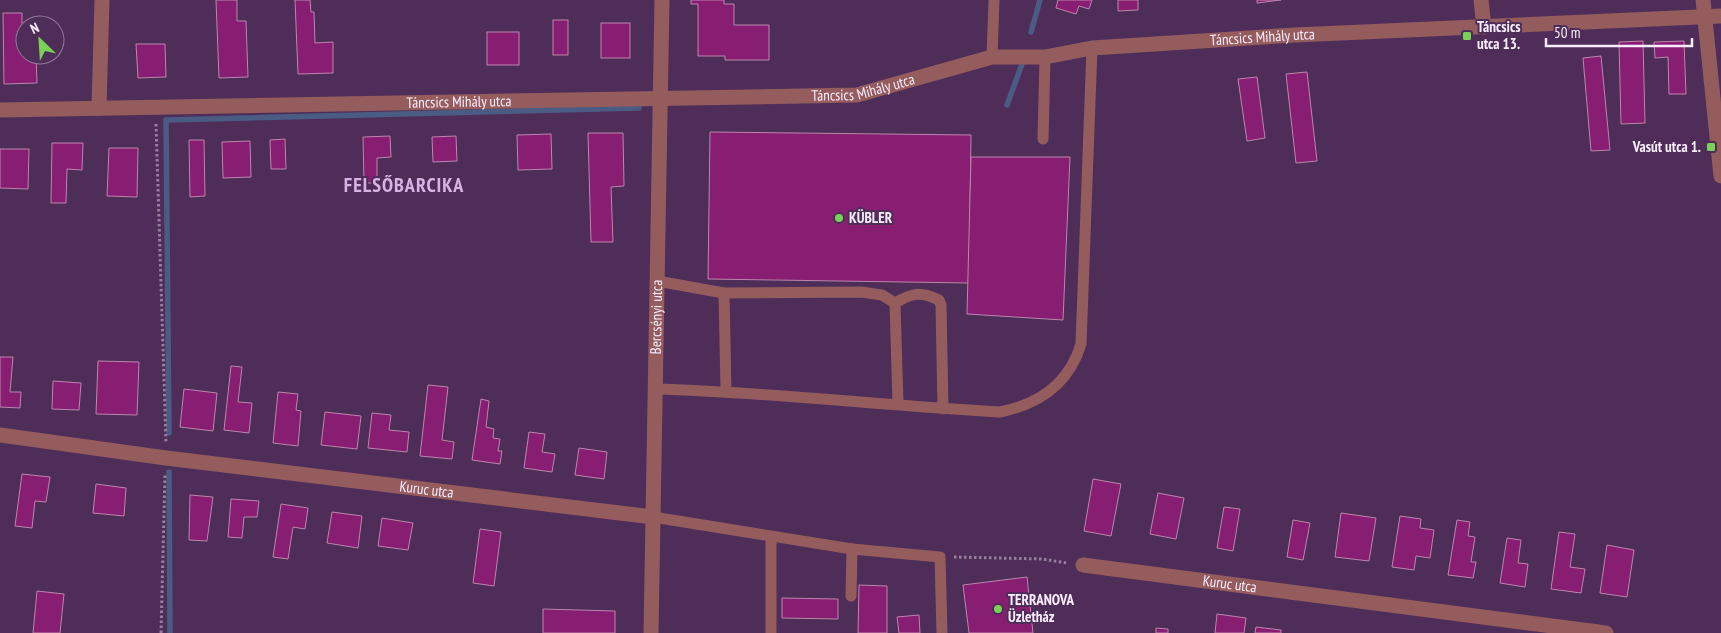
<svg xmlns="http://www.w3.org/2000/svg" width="1721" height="633" font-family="'PT Sans Narrow',sans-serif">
  <rect width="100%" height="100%" fill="#4e2d58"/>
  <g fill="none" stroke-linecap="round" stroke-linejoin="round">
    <g stroke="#4b5c84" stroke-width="5.5">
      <polyline points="1031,32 1040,0"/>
      <polyline points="1007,105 1022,64"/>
      <polyline points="169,433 166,120 639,108"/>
      <polyline points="169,472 170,633"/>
    </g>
  </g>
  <g fill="#871e72" stroke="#bb86ac">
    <polygon points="216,0 237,0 237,21 246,21 248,77 219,78"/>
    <polygon points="295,0 310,0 311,12 314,12 315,43 333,42 333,73 298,74"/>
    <polygon points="691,0 724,0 724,4 734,4 734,25 769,25 769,60 725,60 725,56 698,56 698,4 691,4"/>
    <polygon points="1058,0 1092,0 1089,9 1079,6 1076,14 1056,8"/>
    <polygon points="1118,0 1138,0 1138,10 1118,11"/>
    <polygon points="1257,0 1281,0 1257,3"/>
    <polygon points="3,13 22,13 22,47 25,47 25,55 36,55 37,83 4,84"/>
    <rect x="553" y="20" width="15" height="35"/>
    <rect x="601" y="23" width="29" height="35"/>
    <rect x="487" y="32" width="32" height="33"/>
    <polygon points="1643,41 1645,123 1621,124 1619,42"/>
    <polygon points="1684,41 1686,94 1669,94 1668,57 1655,58 1654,42"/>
    <polygon points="136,44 165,44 166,77 138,78"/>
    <polygon points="1601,56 1610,150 1591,151 1583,58"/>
    <polygon points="1307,72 1317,161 1296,163 1286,74"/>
    <polygon points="1257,77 1265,138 1247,141 1238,79"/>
    <polygon points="710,132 971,135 969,283 708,279"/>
    <polygon points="588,133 623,133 624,186 611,187 613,242 591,242"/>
    <polygon points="551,134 552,169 518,170 517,135"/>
    <polygon points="390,136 391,157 377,158 377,183 364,183 363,137"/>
    <polygon points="456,136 457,161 433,162 432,137"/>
    <polygon points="285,139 286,169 271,169 270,140"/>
    <polygon points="189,140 204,140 205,196 190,197"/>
    <polygon points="250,141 251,177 223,178 222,142"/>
    <polygon points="52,143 83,143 82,170 67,169 66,203 51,203"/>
    <polygon points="109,148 138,148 137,197 107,196"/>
    <polygon points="0,149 29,149 28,189 0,188"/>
    <polygon points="971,157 1070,157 1063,320 967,314"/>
    <polygon points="0,357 13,357 10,392 21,392 20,408 0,407"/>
    <polygon points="98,361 139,362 137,415 96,414"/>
    <polygon points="231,366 242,367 238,402 252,403 249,433 224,430"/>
    <polygon points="53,381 81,383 79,410 52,409"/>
    <polygon points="428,385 448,387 442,440 454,442 452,459 420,456"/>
    <polygon points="184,389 217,393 213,431 180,427"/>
    <polygon points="278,392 298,394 296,410 301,411 298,446 273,443"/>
    <polygon points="481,399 489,401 486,427 494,429 493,438 500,439 498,451 502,451 500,464 472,460"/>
    <polygon points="325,412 361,416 357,449 321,445"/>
    <polygon points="372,413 391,415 389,430 409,432 407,452 368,448"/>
    <polygon points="529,432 545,434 542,452 555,454 552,472 524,468"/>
    <polygon points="579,448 607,452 604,479 575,475"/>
    <polygon points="22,474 50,477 46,502 35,501 32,528 15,526"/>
    <polygon points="1093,479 1121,484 1111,536 1084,531"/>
    <polygon points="96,484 126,488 124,516 93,513"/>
    <polygon points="1158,493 1184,498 1176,539 1150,534"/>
    <polygon points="190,495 213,497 207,541 189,540"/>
    <polygon points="231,499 259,501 257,517 244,517 242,538 228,537"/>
    <polygon points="281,504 308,508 305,529 293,527 288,559 273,557"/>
    <polygon points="1224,507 1240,509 1233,551 1217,548"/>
    <polygon points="332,512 362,516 358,548 327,543"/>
    <polygon points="1341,513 1376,518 1369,561 1335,557"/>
    <polygon points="1400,516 1421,519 1420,528 1434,530 1430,558 1416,556 1414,570 1392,567"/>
    <polygon points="382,518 413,523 408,550 378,546"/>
    <polygon points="1293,520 1310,523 1303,560 1287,557"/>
    <polygon points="1457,520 1470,522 1468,536 1475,537 1471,562 1476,562 1473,578 1448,575"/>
    <polygon points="480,529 501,532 494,586 473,583"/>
    <polygon points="1559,532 1575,534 1570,567 1585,569 1581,593 1551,589"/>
    <polygon points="1507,538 1521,540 1518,563 1528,564 1525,587 1500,583"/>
    <polygon points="1607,545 1634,550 1627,597 1600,593"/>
    <polygon points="1027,577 1033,633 969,633 963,585"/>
    <polygon points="859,585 887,586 887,633 858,633"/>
    <polygon points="37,591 64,594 60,633 33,633"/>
    <polygon points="782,598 838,599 838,619 782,618"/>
    <polygon points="543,609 615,611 615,633 543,633"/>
    <polygon points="1217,614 1246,618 1244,633 1215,633"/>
    <polygon points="919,615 920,633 899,633 897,617"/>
    <polygon points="1256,627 1281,630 1281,633 1255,633"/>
    <polygon points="1156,628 1168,629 1168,633 1156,633"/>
  </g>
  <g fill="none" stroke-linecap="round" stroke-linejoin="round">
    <g stroke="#967e9e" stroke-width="3" stroke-dasharray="2.5 2.5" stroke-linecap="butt">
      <polyline points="156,124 166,443"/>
      <polyline points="954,557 1042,559 1067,563"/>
      <polyline points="161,633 165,474"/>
    </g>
    <g stroke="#955c5e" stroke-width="11">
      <polyline points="992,57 994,0"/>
      <polyline points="1043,139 1045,57"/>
      <path d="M 657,281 L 724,293 L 861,292 L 882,295 L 895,303 C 912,293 920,291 939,300 L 941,305 L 943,409"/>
      <polyline points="724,293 726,391"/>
      <polyline points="895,303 898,404"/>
      <path d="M 655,389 C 770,392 885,406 1000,412 C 1040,404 1069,384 1081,344 L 1092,48"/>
      <polyline points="653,517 852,549 851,596"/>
      <polyline points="852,549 940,557 942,633"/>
      <polyline points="771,633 771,537"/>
    </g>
    <g stroke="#955c5e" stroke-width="15">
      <polyline points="1481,0 1484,27"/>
      <polyline points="1703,0 1721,176"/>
      <polyline points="99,108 102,0"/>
      <path id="s1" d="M 0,110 L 857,95 L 992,57 L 1045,57 L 1092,48 L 1295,35 L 1721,16"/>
      <path id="s2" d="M 0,435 L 166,458 L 653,517"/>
      <path id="s3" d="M 1083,565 L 1606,633"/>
      <path id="s4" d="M 651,633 L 662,0"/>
    </g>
  </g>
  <g fill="#7ad157" stroke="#4e2d58" stroke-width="2">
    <rect x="1462" y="31" width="10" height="10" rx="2.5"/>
    <rect x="1706" y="142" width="10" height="10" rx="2.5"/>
    <circle cx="839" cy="218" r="5"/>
    <circle cx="998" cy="609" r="5"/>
  </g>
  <g text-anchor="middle" stroke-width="4" stroke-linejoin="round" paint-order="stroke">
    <g font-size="15" font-weight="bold" fill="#f9edfd" stroke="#4e2d58" text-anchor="start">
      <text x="1477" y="32">Táncsics<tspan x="1477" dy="17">utca 13.</tspan></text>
      <text x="1701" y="152" text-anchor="end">Vasút utca 1.</text>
      <text x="849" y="223">KÜBLER</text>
      <text x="1008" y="605">TERRANOVA<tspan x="1008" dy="17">Üzletház</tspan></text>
    </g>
    <g font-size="15" fill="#f9edfd" stroke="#4e2d58">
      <text dy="5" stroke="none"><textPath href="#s1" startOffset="1269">Táncsics Mihály utca</textPath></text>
      <text dy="5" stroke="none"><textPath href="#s1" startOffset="864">Táncsics Mihály utca</textPath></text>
      <text dy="5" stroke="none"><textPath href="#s1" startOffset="459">Táncsics Mihály utca</textPath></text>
      <text dy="5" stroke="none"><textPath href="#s4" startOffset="316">Bercsényi utca</textPath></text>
      <text dy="5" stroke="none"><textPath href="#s2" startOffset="430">Kuruc utca</textPath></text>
      <text dy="5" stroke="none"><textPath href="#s3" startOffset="148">Kuruc utca</textPath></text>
    </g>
    <g font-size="20" font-weight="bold" letter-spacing="1" fill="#d8b2e5" stroke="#4e2d58">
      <text x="404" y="192">FELSŐBARCIKA</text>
    </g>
  </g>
  <g transform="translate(40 40) rotate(335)"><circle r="24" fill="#4e2d58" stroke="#927a9a"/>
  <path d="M0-4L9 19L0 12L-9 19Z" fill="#7ad157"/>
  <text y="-8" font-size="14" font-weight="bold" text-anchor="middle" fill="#f9edfd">N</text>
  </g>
  <path d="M1546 38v8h146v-8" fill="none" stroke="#f9edfd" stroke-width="2.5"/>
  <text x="1554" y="38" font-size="15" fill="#f9edfd" stroke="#4e2d58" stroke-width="4" paint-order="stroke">50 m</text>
</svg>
